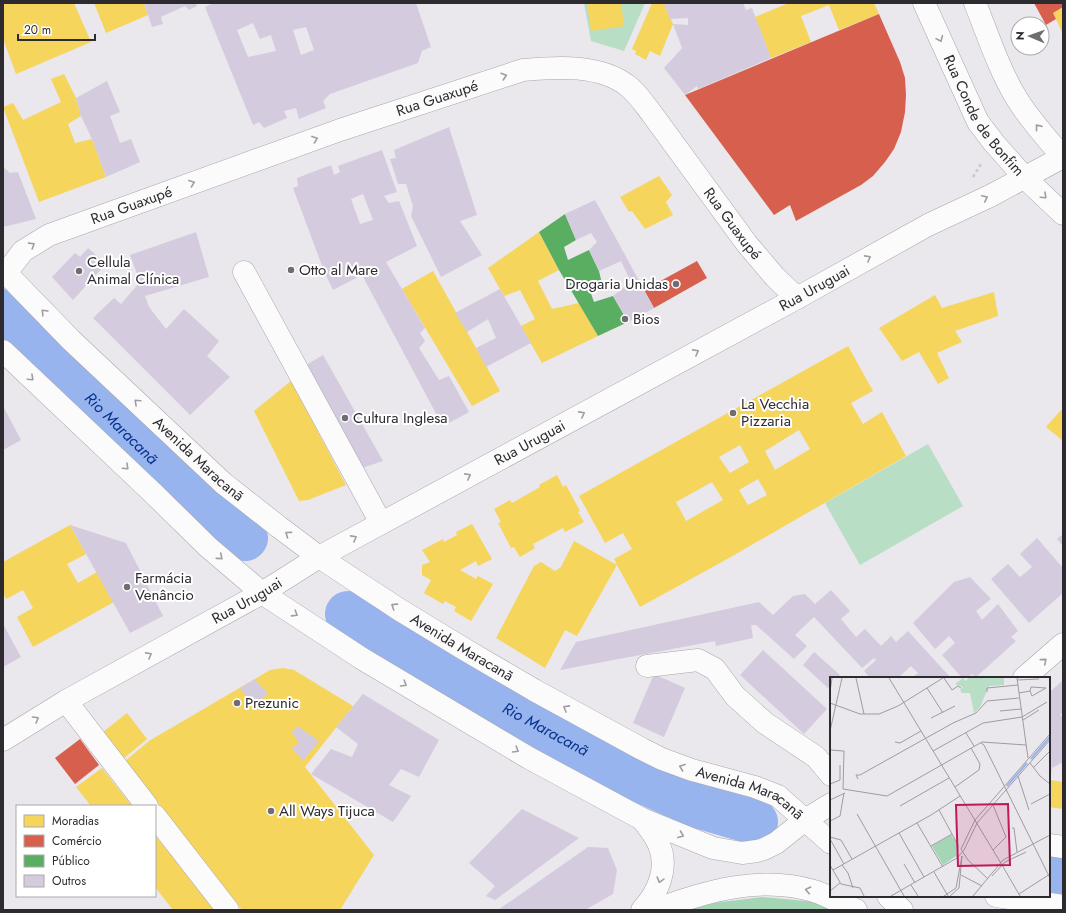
<svg xmlns="http://www.w3.org/2000/svg" width="1066" height="913" font-family="Jost,sans-serif">
  <rect width="100%" height="100%" fill="#eae7ed"/>
  <g fill="#b8dec5">
    <polygon points="584,3 645,3 624,51 591,41"/>
    <polygon points="928,444 963,506 860,565 825,503"/>
  </g>
  <polygon fill="#a4d5b5" points="763,897 816,902 832,910 687,910 713,903"/>
  <g fill="#f6d55c" fill-rule="evenodd">
    <polygon points="3,3 74,3 91,42 16,74 3,39"/>
    <polygon points="94,3 144,3 148,15 106,33"/>
    <polygon points="587,3 621,3 624,26 591,31"/>
    <polygon points="652,3 664,3 673,24 660,56 650,51 646,60 635,54 636,51 632,49"/>
    <polygon points="789,3 874,3 879,14 839,30 829,5 801,16 811,42 771,58 755,17"/>
    <polygon points="1063,7 1063,34 1053,13"/>
    <polygon points="877,47 893,86 886,90 891,102 886,104 893,121 889,133 873,140 878,150 869,164 857,168 860,174 799,198 794,184 771,194 756,157 747,161 741,149 737,151 722,112 754,97 759,108 769,103 766,93 831,65 835,75 847,70 843,61"/>
    <polygon points="64,74 76,98 81,116 68,124 75,143 92,139 106,177 39,202 3,107 13,103 23,120 61,102 51,79"/>
    <polygon points="659,176 672,195 666,202 673,215 645,229 632,211 629,212 620,197"/>
    <polygon points="539,232 559,270 538,281 552,309 579,303 598,336 542,363 521,326 535,319 520,290 504,296 488,268"/>
    <polygon points="433,271 500,391 472,406 402,289"/>
    <polygon points="994,292 998,316 955,331 962,342 937,353 949,378 938,384 919,352 902,361 879,328 935,295 942,308"/>
    <path d="M 848,346 L 873,391 L 851,403 L 863,424 L 882,412 L 906,456 L 729,558 L 640,607 L 617,565 L 577,636 L 565,630 L 545,668 L 496,638 L 534,566 L 541,562 L 555,571 L 561,567 L 574,541 L 617,565 L 614,559 L 632,549 L 623,533 L 605,543 L 579,496 ZM 799,430 L 810,449 L 775,470 L 765,451 ZM 740,445 L 749,462 L 730,473 L 719,457 ZM 758,479 L 767,495 L 748,505 L 739,490 ZM 712,482 L 723,500 L 686,521 L 676,502 Z"/>
    <polygon points="291,381 346,485 308,500 299,501 254,411"/>
    <polygon points="1061,410 1063,412 1063,441 1046,427"/>
    <polygon points="557,475 563,487 566,485 580,511 578,512 584,522 565,532 563,528 533,544 535,548 520,557 514,547 511,548 498,523 501,522 494,509 510,500 512,503 540,487 539,485"/>
    <polygon points="472,524 492,559 478,566 476,561 460,570 476,579 478,576 493,584 471,621 454,611 456,607 445,601 443,604 424,593 431,580 422,575 422,565 430,562 422,550 443,539 444,542 457,535 456,532"/>
    <polygon points="70,525 86,554 67,564 78,583 97,572 114,602 33,647 17,617 33,608 23,590 6,599 3,593 3,562"/>
    <polygon points="283,668 294,670 353,706 305,767 374,855 340,910 242,910 125,761 149,741 270,670"/>
    <polygon points="127,713 147,739 123,759 103,732"/>
    <polygon points="102,768 132,806 91,806 76,787"/>
    <polygon points="1050,780 1063,782 1063,809 1049,807"/>
    <polygon points="155,835 214,910 173,910 155,887"/>
  </g>
  <g fill="#d6604d">
    <polygon points="1034,3 1063,3 1063,7 1053,13 1056,19 1046,25"/>
    <polygon points="879,14 900,62 905,78 906,95 905,112 901,132 894,149 885,162 873,176 861,185 796,221 790,205 774,215 685,95"/>
    <polygon points="697,261 707,278 654,308 644,290"/>
    <polygon points="80,739 99,765 75,784 55,758"/>
  </g>
  <polygon fill="#5aae61" points="565,214 576,240 564,247 568,260 589,250 599,271 602,284 589,288 594,302 613,296 628,322 598,336 559,270 539,232"/>
  <g fill="none" stroke-linecap="round" stroke-linejoin="round">
    <g stroke="#98b4ee" stroke-width="46">
      <path id="s1" d="M 3,312 L 168,473 L 245,538"/>
      <path id="s2" d="M 348,614 L 378,637 L 411,656 L 641,780 L 697,805 L 755,822"/>
      <polyline points="1049,877 1063,879"/>
    </g>
  </g>
  <g fill="#d4ccde" fill-rule="evenodd">
    <polygon points="144,3 196,3 197,6 189,10 185,6 161,17 163,24 152,27"/>
    <path d="M 213,3 L 416,3 L 431,47 L 422,51 L 418,63 L 330,94 L 323,101 L 326,108 L 299,119 L 296,108 L 284,111 L 287,118 L 264,128 L 259,122 L 253,125 L 205,7 ZM 253,23 L 260,39 L 271,35 L 276,51 L 248,57 L 237,30 ZM 306,27 L 314,50 L 301,55 L 293,30 Z"/>
    <polygon points="664,3 743,3 746,10 752,8 771,58 698,89 697,86 685,95 664,68 682,48 673,24 688,25 688,18 670,19"/>
    <polygon points="107,81 120,112 110,116 120,143 131,139 140,162 106,177 92,139 81,116 76,98"/>
    <polygon points="449,127 477,215 460,221 482,255 441,277 411,216 413,206 406,184 398,184 390,159 396,158 394,150"/>
    <path d="M 382,150 L 397,192 L 384,196 L 389,203 L 399,201 L 417,246 L 386,262 L 425,328 L 420,333 L 425,341 L 419,348 L 439,380 L 449,376 L 469,412 L 449,423 L 448,417 L 440,421 L 362,275 L 333,290 L 324,271 L 293,188 L 298,186 L 297,178 L 331,165 L 334,175 L 340,172 L 338,166 ZM 363,194 L 373,220 L 360,224 L 351,199 Z"/>
    <polygon points="3,167 10,173 18,172 36,219 3,227"/>
    <polygon points="595,200 654,308 628,322 613,296 631,282 621,261 599,271 589,250 597,242 591,233 576,240 565,214"/>
    <polygon points="196,232 209,277 145,296 149,307 166,329 184,309 219,341 207,356 230,377 190,415 93,318 114,298 121,304 140,282 130,255"/>
    <polygon points="88,248 106,264 73,300 52,277 75,253 80,257"/>
    <polygon points="500,289 531,343 486,367 476,348 496,338 488,319 467,332 455,313"/>
    <polygon points="323,355 383,461 359,469 303,367"/>
    <polygon points="3,406 21,440 3,450"/>
    <polygon points="70,525 126,543 163,616 130,633"/>
    <polygon points="1063,534 1063,546 1057,539"/>
    <polygon points="1037,538 1063,568 1063,593 1029,623 991,579 1008,564 1020,577 1032,567 1020,554"/>
    <polygon points="970,577 991,599 976,611 982,620 998,604 1018,631 1011,637 1016,641 975,678 972,674 967,678 962,678 942,655 955,643 949,636 935,649 913,623 954,582"/>
    <polygon points="831,590 850,611 841,619 856,637 865,629 881,646 891,636 896,642 908,631 951,678 912,678 918,673 911,666 898,678 870,678 864,671 876,660 874,658 862,668 814,617 795,635 807,646 794,659 756,625 751,625 753,638 716,646 715,641 560,670 576,642 759,602 773,615 793,596 805,594 815,604"/>
    <polygon points="3,624 21,657 3,667"/>
    <polygon points="763,650 827,709 804,734 740,675"/>
    <polygon points="814,652 840,675 837,678 831,678 831,685 828,688 803,665"/>
    <polygon points="654,674 685,688 664,737 633,723"/>
    <polygon points="255,679 268,694 254,705 240,688"/>
    <polygon points="1063,680 1063,712 1060,715 1063,717 1063,762 1052,768 1049,763 1049,693"/>
    <polygon points="363,694 439,740 419,777 401,769 389,785 411,796 393,822 311,774 331,749 352,757 358,744 336,727"/>
    <polygon points="297,726 319,741 303,761 292,748 299,743 292,732"/>
    <polygon points="1049,768 1052,768 1050,783 1049,783"/>
    <polygon points="522,809 579,838 495,900 486,896 495,886 469,863"/>
    <polygon points="588,847 608,848 617,870 613,894 585,910 498,910"/>
  </g>
  <g fill="none" stroke-linecap="round" stroke-linejoin="round">
    <defs>
      <g id="minor">
        <polyline points="244,272 381,523"/>
        <path id="s3" d="M 6,273 L 23,251 L 49,235 L 340,130 L 523,70 C 557,67 600,64 628,86 C 638,94 645,105 652,114 L 747,244 L 775,277 L 797,298"/>
        <path id="s4" d="M 319,557 L 400,610 L 464,649 L 534,690 L 642,749 L 662,759 L 692,770 L 755,787 L 778,796 L 831,843"/>
        <polyline points="262,593 361,658 529,758 642,819 713,848 742,853 757,851 764,849 776,843 805,820 831,804"/>
        <polyline points="647,666 698,660 715,669 735,696 765,723 816,757 831,775"/>
        <polyline points="1024,678 1063,644"/>
        <polyline points="66,701 147,806"/>
        <polyline points="155,816 228,910"/>
        <path d="M 642,819 C 648,827 655,835 659,845 C 669,868 658,893 642,910"/>
        <polyline points="1049,845 1063,847"/>
        <polyline points="888,896 902,910"/>
        <polyline points="996,896 1063,906"/>
        <path d="M 655,910 C 706,891 761,875 814,891 C 829,896 843,904 856,910"/>
      </g>
      <g id="major">
        <path id="s5" d="M 924,3 L 978,122 L 994,143 L 1025,178 L 1063,214"/>
        <path d="M 975,3 C 988,35 999,70 1017,99 C 1030,120 1047,139 1063,157"/>
        <path id="s6" d="M 3,270 L 72,341 L 223,483 L 279,527 L 319,557"/>
        <polyline points="3,351 154,494 208,547 262,593"/>
        <path id="s7" d="M 3,740 L 66,701 L 262,593 L 319,557 L 797,298 L 928,225 L 990,196 L 1063,157"/>
      </g>
    </defs>
    <use href="#minor" stroke="#a8a6aa" stroke-width="23"/>
    <use href="#major" stroke="#a8a6aa" stroke-width="23"/>
    <polyline stroke="#c9c8cb" stroke-width="2.5" stroke-dasharray="3 3" stroke-linecap="butt" points="973,177 981,164"/>
    <use href="#minor" stroke="#fcfbfc" stroke-width="22"/>
    <use href="#major" stroke="#fcfbfc" stroke-width="22"/>
  </g>
  <defs><path id="oneway-chevron" d="M-2-3.5L2.5 0L-2 3.5" fill="none" stroke-width="1.6" stroke-linecap="round" stroke-linejoin="round"/></defs>
  <g stroke="#9f9da0">
    <use href="#oneway-chevron" transform="translate(940 39) rotate(66)"/>
    <use href="#oneway-chevron" transform="translate(504 76) rotate(-18)"/>
    <use href="#oneway-chevron" transform="translate(1038 127) rotate(-129)"/>
    <use href="#oneway-chevron" transform="translate(315 139) rotate(-20)"/>
    <use href="#oneway-chevron" transform="translate(192 183) rotate(-20)"/>
    <use href="#oneway-chevron" transform="translate(1044 196) rotate(43)"/>
    <use href="#oneway-chevron" transform="translate(985 198) rotate(-25)"/>
    <use href="#oneway-chevron" transform="translate(32 245) rotate(-32)"/>
    <use href="#oneway-chevron" transform="translate(868 258) rotate(-29)"/>
    <use href="#oneway-chevron" transform="translate(44 312) rotate(-134)"/>
    <use href="#oneway-chevron" transform="translate(696 352) rotate(-28)"/>
    <use href="#oneway-chevron" transform="translate(31 378) rotate(43)"/>
    <use href="#oneway-chevron" transform="translate(137 402) rotate(-137)"/>
    <use href="#oneway-chevron" transform="translate(582 414) rotate(-28)"/>
    <use href="#oneway-chevron" transform="translate(126 467) rotate(43)"/>
    <use href="#oneway-chevron" transform="translate(468 476) rotate(-28)"/>
    <use href="#oneway-chevron" transform="translate(288 534) rotate(-144)"/>
    <use href="#oneway-chevron" transform="translate(354 538) rotate(-29)"/>
    <use href="#oneway-chevron" transform="translate(220 557) rotate(40)"/>
    <use href="#oneway-chevron" transform="translate(394 606) rotate(-147)"/>
    <use href="#oneway-chevron" transform="translate(295 614) rotate(32)"/>
    <use href="#oneway-chevron" transform="translate(149 655) rotate(-29)"/>
    <use href="#oneway-chevron" transform="translate(1044 661) rotate(-41)"/>
    <use href="#oneway-chevron" transform="translate(404 684) rotate(31)"/>
    <use href="#oneway-chevron" transform="translate(566 708) rotate(-151)"/>
    <use href="#oneway-chevron" transform="translate(36 719) rotate(-31)"/>
    <use href="#oneway-chevron" transform="translate(516 750) rotate(31)"/>
    <use href="#oneway-chevron" transform="translate(682 767) rotate(-160)"/>
    <use href="#oneway-chevron" transform="translate(681 835) rotate(22)"/>
    <use href="#oneway-chevron" transform="translate(660 880) rotate(106)"/>
    <use href="#oneway-chevron" transform="translate(808 890) rotate(-168)"/>
  </g>
  <g fill="#6f6d72" stroke="#fff" stroke-width="1.5">
    <circle cx="291" cy="270" r="4"/>
    <circle cx="79" cy="271" r="4"/>
    <circle cx="676" cy="284" r="4"/>
    <circle cx="625" cy="319" r="4"/>
    <circle cx="733" cy="413" r="4"/>
    <circle cx="345" cy="418" r="4"/>
    <circle cx="127" cy="587" r="4"/>
    <circle cx="237" cy="703" r="4"/>
    <circle cx="271" cy="811" r="4"/>
  </g>
  <g text-anchor="middle" stroke-width="4" stroke-linejoin="round" paint-order="stroke">
    <g font-size="15" fill="#2d2b2f" stroke="#fff">
      <text dy="5" stroke="none"><textPath href="#s3" startOffset="470">Rua Guaxupé</textPath></text>
      <text dy="5" stroke="none"><textPath href="#s5" startOffset="128">Rua Conde de Bonfim</textPath></text>
      <text dy="5" stroke="none"><textPath href="#s3" startOffset="146">Rua Guaxupé</textPath></text>
      <text dy="5" stroke="none"><textPath href="#s3" startOffset="842">Rua Guaxupé</textPath></text>
      <text dy="5" stroke="none"><textPath href="#s7" startOffset="929">Rua Uruguai</textPath></text>
      <text dy="5" stroke="none"><textPath href="#s7" startOffset="605">Rua Uruguai</textPath></text>
      <text dy="5" stroke="none"><textPath href="#s6" startOffset="272">Avenida Maracanã</textPath></text>
      <text dy="5" stroke="none"><textPath href="#s7" startOffset="281">Rua Uruguai</textPath></text>
      <text dy="5" stroke="none"><textPath href="#s4" startOffset="169">Avenida Maracanã</textPath></text>
      <text dy="5" stroke="none"><textPath href="#s4" startOffset="493">Avenida Maracanã</textPath></text>
    </g>
    <g font-size="15" fill="#2d2b2f" stroke="#fff" text-anchor="start">
      <text x="87" y="267">Cellula<tspan x="87" dy="17">Animal Clínica</tspan></text>
      <text x="299" y="275">Otto al Mare</text>
      <text x="668" y="289" text-anchor="end">Drogaria Unidas</text>
      <text x="633" y="324">Bios</text>
      <text x="741" y="409">La Vecchia<tspan x="741" dy="17">Pizzaria</tspan></text>
      <text x="353" y="423">Cultura Inglesa</text>
      <text x="135" y="583">Farmácia<tspan x="135" dy="17">Venâncio</tspan></text>
      <text x="245" y="708">Prezunic</text>
      <text x="279" y="816">All Ways Tijuca</text>
    </g>
    <g font-size="16" font-style="italic" fill="#08328c" stroke="#fff">
      <text dy="6" stroke="none"><textPath href="#s1" startOffset="166">Rio Maracanã</textPath></text>
      <text dy="6" stroke="none"><textPath href="#s2" startOffset="229">Rio Maracanã</textPath></text>
    </g>
  </g>
  <g transform="translate(830 677)">
    <rect width="220" height="220" fill="#eae7ed"/>
    <path d="M 133,1 L 136,4 L 138,1 L 174,1 L 174,8 L 159,9 L 150,30 L 144,36 L 140,16 L 132,16 L 130,13 L 133,10 L 125,7 Z" fill="#b8dec5"/>
    <path d="M 121,158 L 127,166 L 126,179 L 113,188 L 102,169 Z" fill="#a4d5b5"/>
    <path fill="none" stroke="#98b4ee" stroke-width="2" d="M 201,82 L 220,60M 177,109 L 197,86"/>
    <path fill="none" stroke="#9e9ca1" stroke-width="1" d="M 26,1 L 34,37M 59,1 L 172,188M 114,1 L 122,13 L 128,9 L 131,11M 187,1 L 198,81M 187,3 L 209,2M 97,11 L 113,36M 200,14 L 202,19 L 216,11M 0,15 L 2,1M 157,15 L 157,11 L 188,8M 189,16 L 200,14 L 201,10 L 216,11M 0,26 L 30,37 L 49,37 L 68,29 L 113,1M 170,34 L 191,32M 101,41 L 125,29M 193,43 L 209,33M 0,54 L 12,1M 136,56 L 144,69M 65,65 L 70,66 L 91,54M 151,66 L 154,68 L 220,201M 0,73 L 14,74 L 13,112 L 57,119 L 152,65 L 196,68M 103,74 L 153,46 L 192,40 L 217,25M 200,86 L 210,99 L 220,107M 203,91 L 220,74M 188,99 L 199,133M 28,102 L 26,98 L 30,98 L 123,46 L 146,36 L 157,24 L 189,21M 0,107 L 10,103 L 10,88M 125,110 L 149,93 L 150,87 L 141,71M 0,123 L 15,116M 201,127 L 220,117M 70,129 L 119,101M 109,133 L 128,168 L 127,180M 27,137 L 74,219M 145,143 L 131,172 L 138,183 L 158,202M 145,143 L 220,57M 0,144 L 10,139 L 14,116M 87,146 L 113,190M 147,146 L 220,63M 182,151 L 184,151 L 187,175M 69,156 L 94,200M 0,160 L 11,163 L 22,182M 0,162 L 14,187M 101,169 L 122,157M 163,173 L 176,160 L 163,128M 74,187 L 85,206M 0,188 L 11,207 L 30,211 L 34,219M 12,188 L 18,196 L 23,211M 172,188 L 190,219M 3,193 L 101,138 L 130,119M 104,195 L 118,219M 131,198 L 152,209M 162,199 L 175,185 L 196,175M 81,208 L 88,219M 0,214 L 10,206M 189,217 L 220,197M 61,219 L 127,181 L 134,173 L 147,146M 114,219 L 126,211 L 132,179 L 129,211 L 120,219M 143,219 L 173,183 L 220,158"/>
    <path fill="#c2185b" fill-opacity="0.15" stroke="#c2185b" stroke-width="2" d="M 178,127 L 180,188 L 128,189 L 126,128 Z"/>
    <rect width="220" height="220" fill="none" stroke="#2d2b2f" stroke-width="2"/>
  </g>
  <rect width="1066" height="913" fill="none" stroke="#2d2b2f" stroke-width="8"/>
  <rect x="16" y="805" width="140" height="92" fill="#ffffff" stroke="#abaaac"/>
  <rect x="24" y="815" width="20" height="12" fill="#f6d55c" stroke="#abaaac"/>
  <text x="52" y="825" font-size="12" fill="#2d2b2f">Moradias</text>
  <rect x="24" y="835" width="20" height="12" fill="#d6604d" stroke="#abaaac"/>
  <text x="52" y="845" font-size="12" fill="#2d2b2f">Comércio</text>
  <rect x="24" y="855" width="20" height="12" fill="#5aae61" stroke="#abaaac"/>
  <text x="52" y="865" font-size="12" fill="#2d2b2f">Público</text>
  <rect x="24" y="875" width="20" height="12" fill="#d4ccde" stroke="#abaaac"/>
  <text x="52" y="885" font-size="12" fill="#2d2b2f">Outros</text>
  <g transform="translate(1030 36) rotate(272)"><circle r="19" fill="#ffffff" stroke="#abaaac"/>
  <path d="M0-3L7 15L0 10L-7 15Z" fill="#6f6d72"/>
  <text y="-6" font-size="11" font-weight="bold" text-anchor="middle" fill="#2d2b2f">N</text>
  </g>
  <path d="M18 34v6h77v-6" fill="none" stroke="#2d2b2f" stroke-width="2"/>
  <text x="24" y="34" font-size="12" fill="#2d2b2f" stroke="#ffffff" stroke-width="3" paint-order="stroke">20 m</text>
</svg>
